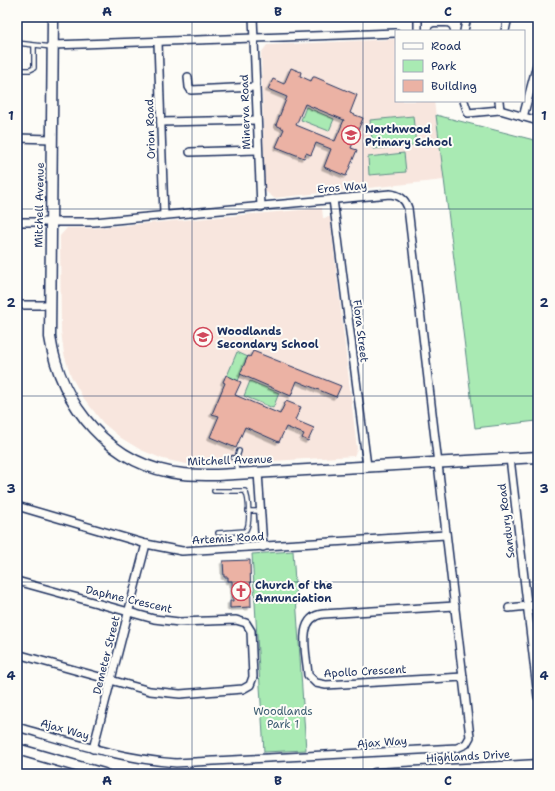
<svg xmlns="http://www.w3.org/2000/svg" width="555" height="791" font-family="'Shantell Sans',sans-serif">
  <defs>
    <filter id="shadow"><feDropShadow dx="-2.5" dy="2.5" stdDeviation="0" flood-color="#0004"/></filter>
  </defs>
  <rect width="100%" height="100%" fill="#fdfcf7"/>
  <filter id="ink" filterUnits="userSpaceOnUse"><feTurbulence type="fractalNoise" baseFrequency=".025" numOctaves="2"/><feDisplacementMap in="SourceGraphic" scale="8" xChannelSelector="R" yChannelSelector="G"/><feConvolveMatrix kernelMatrix="1 2 1 2 8 2 1 2 1" color-interpolation-filters="sRGB"/></filter>
  <g filter="url(#ink)">
    <g fill="#f8e6de">
      <polygon points="396,39 396,101 434,101 444,180 274,198 265,191 261,53 267,45"/>
      <polygon points="322,208 323,218 330,217 357,449 354,456 210,465 186,464 163,459 141,450 121,438 103,423 82,396 71,376 64,354 61,331 60,236 67,228 94,228"/>
    </g>
    <g fill="#a9eab3" stroke="#628c88">
      <polygon points="306,107 334,119 329,131 301,120"/>
      <polygon points="436,115 538,141 538,430 537,421 475,428"/>
      <polygon points="413,116 416,145 373,149 370,120"/>
      <polygon points="404,153 406,172 369,175 368,157"/>
      <polygon points="237,352 248,357 238,381 227,376"/>
      <polygon points="250,381 279,393 273,408 244,396"/>
      <polygon points="293,551 306,750 264,752 252,554"/>
    </g>
    <g fill="#ebb2a4" stroke="#1b2f5e" fill-rule="evenodd" filter="url(#shadow)">
      <path d="M 291,68 L 301,72 L 300,76 L 311,81 L 313,77 L 315,77 L 357,95 L 350,113 L 363,118 L 351,148 L 357,150 L 346,176 L 324,167 L 331,149 L 316,143 L 311,155 L 306,153 L 304,158 L 276,147 L 284,129 L 276,125 L 287,97 L 268,89 L 273,79 L 284,84 ZM 305,104 L 344,120 L 335,141 L 296,125 Z"/>
      <polygon points="253,351 341,386 336,397 297,381 291,396 240,374 248,356 250,357"/>
      <polygon points="226,375 241,382 235,395 280,414 286,401 301,407 295,420 314,428 308,441 302,438 304,434 286,427 279,442 245,427 236,448 210,437 219,416 212,414 225,383 223,382"/>
      <polygon points="250,560 251,607 230,608 230,601 233,601 232,581 228,581 228,577 224,577 223,561"/>
    </g>
    <g fill="none" stroke-linecap="round" stroke-linejoin="round">
      <defs>
        <g id="lane">
          <polyline points="17,43 52,47"/>
          <polyline points="17,70 30,70 34,68 34,46"/>
          <polyline points="233,458 236,460 238,473"/>
          <polyline points="236,460 239,451"/>
          <path d="M 214,491 L 245,491 C 249,497 251,526 245,531 L 218,533"/>
          <polyline points="248,511 260,511"/>
        </g>
        <g id="street">
          <polyline points="253,17 261,207"/>
          <polyline points="418,17 418,31"/>
          <polyline points="435,31 446,31"/>
          <polyline points="464,31 467,17"/>
          <polyline points="505,31 508,17"/>
          <polyline points="158,42 164,215"/>
          <polyline points="53,45 396,33"/>
          <polyline points="188,77 189,87 191,90 255,87"/>
          <polyline points="464,101 468,113 500,110 538,121"/>
          <polyline points="499,101 500,110"/>
          <polyline points="523,117 538,61"/>
          <polyline points="161,122 257,120"/>
          <polyline points="17,138 51,139"/>
          <polyline points="190,152 257,150"/>
          <polyline points="333,199 367,466"/>
          <path d="M 17,222 L 94,222 L 390,194 C 400,195 405,199 408,208 L 470,737 L 466,744 L 457,748 L 176,763 C 121,759 70,742 17,727"/>
          <polyline points="17,305 50,305"/>
          <polyline points="510,458 538,697"/>
          <polyline points="258,472 263,547"/>
          <polyline points="17,506 146,544 182,551 446,535"/>
          <polyline points="17,581 154,619 179,622 236,620 246,623 251,631 253,677 250,685 243,689 180,694 150,691 17,654"/>
          <path d="M 455,606 L 323,614 C 295,617 307,656 308,675 L 316,683 L 326,685 L 463,677"/>
          <polyline points="509,608 538,605"/>
          <polyline points="93,749 146,544"/>
        </g>
        <g id="secondary">
          <path d="M 53,17 L 50,337 C 60,405 111,467 183,474 C 194,475 206,475 217,475 L 538,457"/>
          <polyline points="17,749 104,774"/>
          <polyline points="375,774 538,765"/>
        </g>
      </defs>
      <use href="#lane" stroke="#1b2f5e" stroke-width="6"/>
      <use href="#street" stroke="#1b2f5e" stroke-width="10"/>
      <use href="#secondary" stroke="#1b2f5e" stroke-width="13"/>
      <use href="#lane" stroke="#fdfcf7" stroke-width="3.5"/>
      <use href="#street" stroke="#fdfcf7" stroke-width="7"/>
      <use href="#secondary" stroke="#fdfcf7" stroke-width="10"/>
    </g>
  </g>
  <path fill="none" stroke="#1b2f5e" stroke-width="1" stroke-opacity="0.55" d="M 192,17 L 192,774M 363,17 L 363,774M 17,209 L 538,209M 17,396 L 538,396M 17,582 L 538,582"/>
  <defs>
    <symbol id="school-ring" viewBox="-11 -11 22 22"><circle r="9.5" fill="#fdfcf7" stroke="#d1495b" stroke-width="1.5"/><path d="M0-5L7-2L0 1L-7-2ZM-4 1L0 2.5L4 1V4Q0 6-4 4Z" fill="#d1495b"/></symbol>
    <symbol id="church-ring" viewBox="-11 -11 22 22"><circle r="9.5" fill="#fdfcf7" stroke="#d1495b" stroke-width="1.5"/><path d="M-1.2-6h2.4v3.5h3.3v2.4h-3.3V6h-2.4V-.1h-3.3v-2.4h3.3Z" fill="#d1495b"/></symbol>
  </defs>
  <g fill-rule="evenodd">
    <use href="#school-ring" x="340" y="124" width="22" height="22"/>
    <use href="#school-ring" x="192" y="326" width="22" height="22"/>
    <use href="#church-ring" x="230" y="580" width="22" height="22"/>
  </g>
  <g text-anchor="middle" stroke-width="4" stroke-linejoin="round" paint-order="stroke">
    <g font-size="11" fill="#1b2f5e" stroke="#fdfcf7">
      <text transform="translate(245 112) rotate(-92)" y="4">Minerva Road</text>
      <text transform="translate(150 129) rotate(-92)" y="4">Orion Road</text>
      <text transform="translate(342 187) rotate(-5)" y="4">Eros Way</text>
      <text transform="translate(39 205) rotate(-89)" y="4">Mitchell Avenue</text>
      <text transform="translate(361 331) rotate(83)" y="4">Flora Street</text>
      <text transform="translate(230 460) rotate(-2)" y="4">Mitchell Avenue</text>
      <text transform="translate(506 521) rotate(-97)" y="4">Sandury Road</text>
      <text transform="translate(228 538) rotate(-3)" y="4">Artemis Road</text>
      <text transform="translate(129 599) rotate(13)" y="4">Daphne Crescent</text>
      <text transform="translate(106 655) rotate(-76)" y="4">Demeter Street</text>
      <text transform="translate(365 671) rotate(-3)" y="4">Apollo Crescent</text>
      <text transform="translate(65 729) rotate(16)" y="4">Ajax Way</text>
      <text transform="translate(382 742) rotate(-4)" y="4">Ajax Way</text>
      <text transform="translate(468 756) rotate(-3)" y="4">Highlands Drive</text>
    </g>
    <g font-size="11" font-weight="bold" fill="#1b2f5e" stroke="#fdfcf7" text-anchor="start">
      <text x="365" y="133">Northwood<tspan x="365" dy="13">Primary School</tspan></text>
      <text x="217" y="335">Woodlands<tspan x="217" dy="13">Secondary School</tspan></text>
      <text x="255" y="589">Church of the<tspan x="255" dy="13">Annunciation</tspan></text>
    </g>
    <g font-size="11" fill="#3e5e73" stroke="#fdfcf7">
      <text x="283" y="715">Woodlands<tspan x="283" dy="13">Park 1</tspan></text>
    </g>
  </g>
  <rect width="555" height="791" fill="none" stroke="#fdfcf7" stroke-width="44"/>
  <rect x="395" y="30" width="130" height="72" fill="#fdfcf7" stroke="#a3aaba"/>
  <rect x="403" y="43" width="20" height="6" fill="#fdfcf7" stroke="#a3aaba"/>
  <text x="431" y="50" font-size="12" fill="#1b2f5e">Road</text>
  <rect x="403" y="60" width="20" height="12" fill="#a9eab3" stroke="#a3aaba"/>
  <text x="431" y="70" font-size="12" fill="#1b2f5e">Park</text>
  <rect x="403" y="80" width="20" height="12" fill="#ebb2a4" stroke="#a3aaba"/>
  <text x="431" y="90" font-size="12" fill="#1b2f5e">Building</text>
  <rect x="22" y="22" width="511" height="747" fill="none" stroke="#1b2f5e" stroke-width="1.5"/>
  <g font-size="13" text-anchor="middle" font-weight="bold" fill="#1b2f5e">
    <text x="107" y="16">A</text>
    <text x="278" y="16">B</text>
    <text x="448" y="16">C</text>
    <text x="11" y="120">1</text>
    <text x="544" y="120">1</text>
    <text x="11" y="307">2</text>
    <text x="544" y="307">2</text>
    <text x="11" y="493">3</text>
    <text x="544" y="493">3</text>
    <text x="11" y="680">4</text>
    <text x="544" y="680">4</text>
    <text x="107" y="785">A</text>
    <text x="278" y="785">B</text>
    <text x="448" y="785">C</text>
  </g>
</svg>
